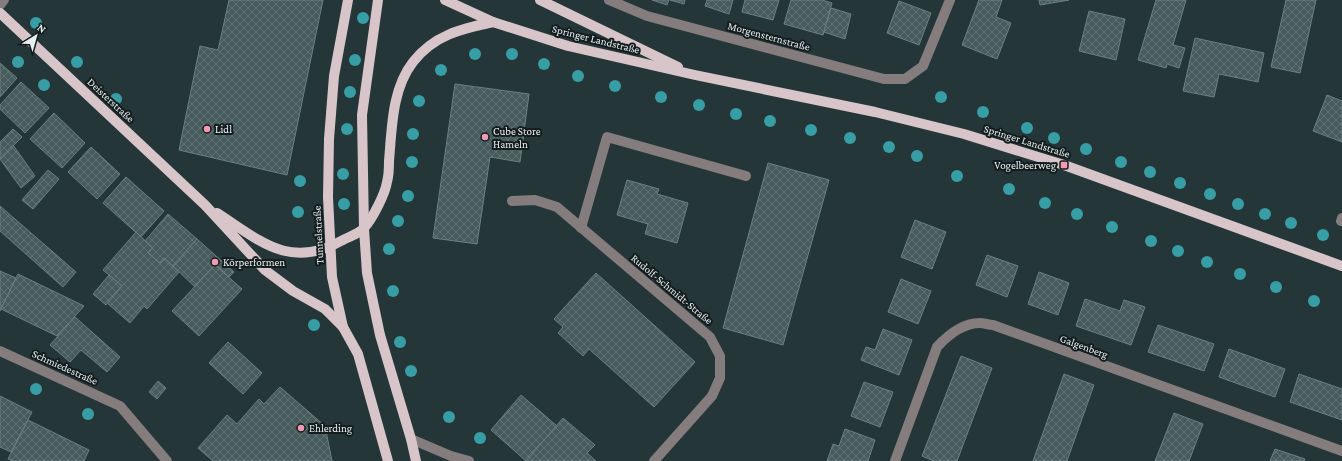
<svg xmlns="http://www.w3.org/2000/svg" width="1342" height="461" font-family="'Crimson Pro',serif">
  <defs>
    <pattern id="building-cross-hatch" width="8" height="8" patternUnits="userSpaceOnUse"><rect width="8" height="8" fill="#475a5c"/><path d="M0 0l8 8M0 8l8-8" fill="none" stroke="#617274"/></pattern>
  </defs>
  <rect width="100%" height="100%" fill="#243638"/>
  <g fill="url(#building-cross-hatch)" stroke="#6b8081">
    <polygon points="229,0 323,0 287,175 179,150 200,46 218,50"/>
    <polygon points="652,0 669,0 667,5"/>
    <polygon points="670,0 685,0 684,4"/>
    <polygon points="707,0 733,0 729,14 705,6"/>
    <polygon points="745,0 779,0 773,20 742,12"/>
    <polygon points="791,0 822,0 832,3 823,35 784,24"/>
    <polygon points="979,0 1002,0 996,17 1011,23 997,59 962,45"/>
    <polygon points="1039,0 1069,0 1040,5"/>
    <polygon points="1156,0 1186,0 1173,45 1185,48 1179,68 1167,64 1166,68 1138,60"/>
    <polygon points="1286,0 1316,0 1300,73 1271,67"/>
    <polygon points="899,1 931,13 919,45 887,33"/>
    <polygon points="831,8 851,14 845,39 824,32"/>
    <polygon points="1089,11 1125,19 1116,60 1079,51"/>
    <polygon points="1195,38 1264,53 1258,82 1219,74 1214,97 1183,91"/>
    <polygon points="0,63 17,78 0,97"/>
    <polygon points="21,82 49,108 25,133 0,109 0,105"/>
    <polygon points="455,84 529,94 520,162 490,157 477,244 433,238"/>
    <polygon points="1327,95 1342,101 1342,142 1313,131"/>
    <polygon points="54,113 85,143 62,168 30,139"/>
    <polygon points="13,129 22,137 0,159 0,142"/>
    <polygon points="13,145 35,176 21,188 0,159"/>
    <polygon points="91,147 120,174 97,199 68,172"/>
    <polygon points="768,163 829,180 783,345 723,328"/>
    <polygon points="48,170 59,179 33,209 22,200"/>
    <polygon points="126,177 164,211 141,237 103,203"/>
    <polygon points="627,180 659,189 657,194 688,203 677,243 645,234 648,224 617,215"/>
    <polygon points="0,206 76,272 63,287 0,231"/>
    <polygon points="168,214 197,239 173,266 164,258 160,263 148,253 153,248 145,241"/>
    <polygon points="915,220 946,232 932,269 901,257"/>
    <polygon points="136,232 153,248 148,253 160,263 164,258 179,272 147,309 144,306 130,323 107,303 122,286 103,270"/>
    <polygon points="197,239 234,272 229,277 215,265 195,287 173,266"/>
    <polygon points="987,255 1018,266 1007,297 976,285"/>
    <polygon points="215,265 242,289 199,336 172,311"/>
    <polygon points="0,271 16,278 0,311"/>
    <polygon points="1039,272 1069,283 1058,315 1028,304"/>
    <polygon points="596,273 695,362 654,407 589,349 583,356 558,333 563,327 554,319"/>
    <polygon points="18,274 84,306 57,336 1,309"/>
    <polygon points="109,275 122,286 106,305 93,294"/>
    <polygon points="901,279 931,291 918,324 888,312"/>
    <polygon points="1085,299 1120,311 1124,300 1145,307 1131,345 1076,326"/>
    <polygon points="75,317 120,357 107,372 81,350 70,362 50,345"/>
    <polygon points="1158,325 1214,344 1204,371 1148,352"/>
    <polygon points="883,329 912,340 899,375 861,360 866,347 875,350"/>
    <polygon points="228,342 262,373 243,394 209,363"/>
    <polygon points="1229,349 1285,369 1275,397 1219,377"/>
    <polygon points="961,356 992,368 957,461 934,461 922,456"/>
    <polygon points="1064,374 1094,385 1067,461 1033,461"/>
    <polygon points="1299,374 1342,389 1342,420 1290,402"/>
    <polygon points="158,381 166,388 157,399 149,392"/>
    <polygon points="864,382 893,392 880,427 851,416"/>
    <polygon points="280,387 325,426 332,461 213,461 198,448 227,415 237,424 259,399 264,404"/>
    <polygon points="521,395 557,426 526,461 491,430"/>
    <polygon points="0,396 32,412 11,452 0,447"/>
    <polygon points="1174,413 1203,424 1189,461 1155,461"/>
    <polygon points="563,418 595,445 587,453 596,461 526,461"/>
    <polygon points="28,420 89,450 84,461 12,461 8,459"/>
    <polygon points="845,429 875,440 868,461 827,461 833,444 839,446"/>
    <polygon points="1275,449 1305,459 1304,461 1270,461"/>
  </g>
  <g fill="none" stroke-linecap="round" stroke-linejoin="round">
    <g stroke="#857c7e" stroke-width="10">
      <polyline points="609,0 647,16 884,79 905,79 923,66 950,0"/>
      <polyline points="0,5 4,0"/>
      <polyline points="512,201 535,200 557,207 710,337 720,356 720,378 712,396 654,461"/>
      <polyline points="1341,221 1342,218"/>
      <polyline points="581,228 607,137 746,176"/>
      <polyline points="0,351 120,406 167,461"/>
      <polyline points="411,439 451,456 469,461"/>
      <path d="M 895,461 L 937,347 C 948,335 963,323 980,323 C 984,323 989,325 993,325 L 1342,451"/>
    </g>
    <g stroke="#d7c5c9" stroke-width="10">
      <polyline points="348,0 334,76 329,139 328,197 332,277 343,327 358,354 388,461"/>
      <polyline points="378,0 362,115 364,229 367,273 380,335 411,439 416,461"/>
      <polyline points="445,0 493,22 568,46 695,75 875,112 964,134 1064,165 1342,266"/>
      <polyline points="540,0 678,67"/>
      <polyline points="0,13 205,205 265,270 293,291 325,309 343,327"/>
      <path d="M 217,213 C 259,240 289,270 341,241 C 348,237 359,234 364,228 C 373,218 385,194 387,182 C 389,175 389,167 389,161 C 392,127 392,89 413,62 C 434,35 461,29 493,22"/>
    </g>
  </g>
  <g fill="#389ea5">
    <circle cx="363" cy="18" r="6"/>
    <circle cx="36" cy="23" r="6"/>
    <circle cx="475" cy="54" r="6"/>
    <circle cx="512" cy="54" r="6"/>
    <circle cx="355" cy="60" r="6"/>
    <circle cx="18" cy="62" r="6"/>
    <circle cx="77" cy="62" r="6"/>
    <circle cx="544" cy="64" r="6"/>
    <circle cx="441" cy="70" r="6"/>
    <circle cx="578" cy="76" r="6"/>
    <circle cx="44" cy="85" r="6"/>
    <circle cx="615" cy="86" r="6"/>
    <circle cx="350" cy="92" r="6"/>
    <circle cx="661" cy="97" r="6"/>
    <circle cx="941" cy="97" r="6"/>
    <circle cx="116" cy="99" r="6"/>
    <circle cx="419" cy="101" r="6"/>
    <circle cx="699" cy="105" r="6"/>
    <circle cx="983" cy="112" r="6"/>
    <circle cx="736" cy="114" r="6"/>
    <circle cx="770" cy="121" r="6"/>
    <circle cx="1027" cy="128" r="6"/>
    <circle cx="347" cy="129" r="6"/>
    <circle cx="811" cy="130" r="6"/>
    <circle cx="413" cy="134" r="6"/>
    <circle cx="850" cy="138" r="6"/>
    <circle cx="1054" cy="138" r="6"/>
    <circle cx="889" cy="147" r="6"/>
    <circle cx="1086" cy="149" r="6"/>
    <circle cx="917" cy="156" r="6"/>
    <circle cx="412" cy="162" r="6"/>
    <circle cx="1121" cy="162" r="6"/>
    <circle cx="1150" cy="172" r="6"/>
    <circle cx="343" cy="174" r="6"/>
    <circle cx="957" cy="176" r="6"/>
    <circle cx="300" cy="181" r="6"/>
    <circle cx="1180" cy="183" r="6"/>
    <circle cx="1009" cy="189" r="6"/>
    <circle cx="1210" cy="194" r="6"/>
    <circle cx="408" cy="196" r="6"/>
    <circle cx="1045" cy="203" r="6"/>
    <circle cx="344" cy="204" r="6"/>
    <circle cx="1238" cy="204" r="6"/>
    <circle cx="298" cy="212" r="6"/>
    <circle cx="1077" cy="214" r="6"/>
    <circle cx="1265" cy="214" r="6"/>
    <circle cx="398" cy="221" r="6"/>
    <circle cx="1291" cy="223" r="6"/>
    <circle cx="1112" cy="227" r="6"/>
    <circle cx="1323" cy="235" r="6"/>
    <circle cx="1151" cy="241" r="6"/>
    <circle cx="389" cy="249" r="6"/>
    <circle cx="1178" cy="251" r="6"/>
    <circle cx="1207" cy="262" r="6"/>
    <circle cx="1240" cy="274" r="6"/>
    <circle cx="1276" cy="287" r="6"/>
    <circle cx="393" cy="291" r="6"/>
    <circle cx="1314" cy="301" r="6"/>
    <circle cx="314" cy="325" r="6"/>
    <circle cx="400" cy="342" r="6"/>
    <circle cx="411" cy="371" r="6"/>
    <circle cx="36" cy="389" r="6"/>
    <circle cx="88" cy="414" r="6"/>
    <circle cx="449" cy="417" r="6"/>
    <circle cx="480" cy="438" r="6"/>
  </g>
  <g fill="#f19ab3" stroke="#141c1d" stroke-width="1.5">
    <circle cx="207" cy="129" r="4"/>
    <circle cx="485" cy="137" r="4"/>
    <rect x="1060" y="161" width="8" height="8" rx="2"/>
    <circle cx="215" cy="262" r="4"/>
    <circle cx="301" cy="428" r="4"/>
  </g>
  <g text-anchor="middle" stroke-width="4" stroke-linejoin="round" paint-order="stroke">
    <g font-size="11" fill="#e5f0f1" stroke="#141c1d">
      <text transform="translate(769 36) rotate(15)" y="4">Morgensternstraße</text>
      <text transform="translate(596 39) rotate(14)" y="4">Springer Landstraße</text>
      <text transform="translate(111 100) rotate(43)" y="4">Deisterstraße</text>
      <text transform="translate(1027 141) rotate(17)" y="4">Springer Landstraße</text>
      <text transform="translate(318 235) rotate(-93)" y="4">Tunnelstraße</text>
      <text transform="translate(672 289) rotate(40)" y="4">Rudolf-Schmidt-Straße</text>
      <text transform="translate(1084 346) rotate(20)" y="4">Galgenberg</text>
      <text transform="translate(65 367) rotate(24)" y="4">Schmiedestraße</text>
    </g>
    <g font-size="11" fill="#e5f0f1" stroke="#141c1d" text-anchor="start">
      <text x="215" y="133">Lidl</text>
      <text x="493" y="135">Cube Store<tspan x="493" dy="13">Hameln</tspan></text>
      <text x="1056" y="169" text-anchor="end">Vogelbeerweg</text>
      <text x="223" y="266">Körperformen</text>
      <text x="309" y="432">Ehlerding</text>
    </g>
  </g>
  <g transform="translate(36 36) rotate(37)" stroke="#141c1d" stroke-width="3" paint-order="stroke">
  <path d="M0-3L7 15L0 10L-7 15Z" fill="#e5f0f1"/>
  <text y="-6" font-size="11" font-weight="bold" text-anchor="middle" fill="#e5f0f1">N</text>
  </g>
</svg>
